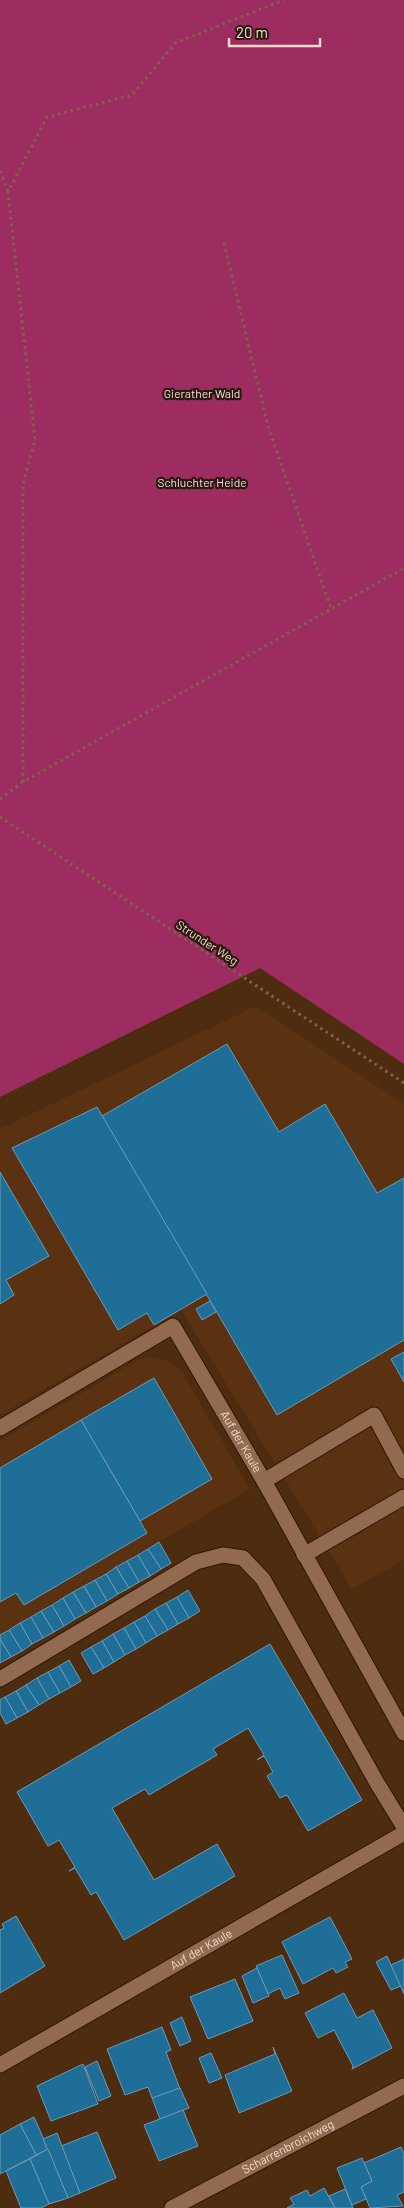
<svg xmlns="http://www.w3.org/2000/svg" width="404" height="2208" font-family="Barlow,sans-serif">
  <rect width="100%" height="100%" fill="#4e2c10"/>
  <g fill="#5b3211">
    <polygon points="256,1006 404,1104 404,1560 352,1589 181,1310 0,1415 0,1129"/>
    <polygon points="149,1357 167,1360 182,1372 250,1489 0,1634 0,1441 137,1361"/>
  </g>
  <polygon fill="#9d2c61" points="0,0 404,0 404,1064 260,968 0,1097"/>
  <g fill="#1e6e97" stroke="#6d9bb7">
    <polygon points="227,1044 279,1132 325,1104 377,1193 404,1178 404,1340 277,1415 102,1116"/>
    <polygon points="97,1107 207,1294 154,1325 147,1313 118,1330 12,1148"/>
    <polygon points="0,1172 49,1256 6,1280 14,1295 0,1304"/>
    <polygon points="210,1301 216,1312 202,1320 196,1309"/>
    <polygon points="404,1352 404,1382 391,1359"/>
    <polygon points="154,1378 212,1479 140,1521 81,1420"/>
    <polygon points="81,1420 147,1533 24,1605 16,1593 0,1602 0,1468"/>
    <polygon points="159,1542 171,1563 161,1569 148,1549"/>
    <polygon points="148,1549 161,1569 150,1576 138,1555"/>
    <polygon points="138,1555 150,1576 139,1582 127,1561"/>
    <polygon points="127,1561 139,1582 129,1588 116,1567"/>
    <polygon points="116,1567 129,1588 118,1594 106,1574"/>
    <polygon points="106,1574 118,1594 107,1601 95,1580"/>
    <polygon points="95,1580 107,1601 96,1607 84,1586"/>
    <polygon points="84,1586 96,1607 86,1613 73,1592"/>
    <polygon points="188,1590 200,1611 189,1618 177,1597"/>
    <polygon points="73,1592 86,1613 75,1619 63,1598"/>
    <polygon points="177,1597 189,1618 178,1624 166,1603"/>
    <polygon points="63,1598 75,1619 64,1626 52,1605"/>
    <polygon points="166,1603 178,1624 168,1630 155,1609"/>
    <polygon points="52,1605 64,1626 54,1632 41,1611"/>
    <polygon points="155,1609 168,1630 157,1636 145,1616"/>
    <polygon points="41,1611 54,1632 43,1638 31,1617"/>
    <polygon points="145,1616 157,1636 146,1643 134,1622"/>
    <polygon points="31,1617 43,1638 32,1644 20,1623"/>
    <polygon points="134,1622 146,1643 136,1649 124,1628"/>
    <polygon points="20,1623 32,1644 22,1651 9,1630"/>
    <polygon points="124,1628 136,1649 125,1655 113,1634"/>
    <polygon points="9,1630 22,1651 11,1657 0,1639 0,1635"/>
    <polygon points="113,1634 125,1655 114,1662 102,1641"/>
    <polygon points="0,1639 11,1657 0,1663"/>
    <polygon points="102,1641 114,1662 104,1668 91,1647"/>
    <polygon points="270,1644 362,1800 308,1831 287,1795 280,1798 267,1776 273,1772 264,1756 257,1760 264,1755 248,1728 213,1749 217,1755 149,1795 145,1789 112,1808 154,1880 217,1844 235,1876 124,1940 96,1892 91,1895 75,1868 69,1871 75,1867 59,1840 48,1846 17,1792"/>
    <polygon points="91,1647 104,1668 93,1674 81,1653"/>
    <polygon points="69,1660 81,1681 71,1687 59,1666"/>
    <polygon points="59,1666 71,1687 60,1693 48,1672"/>
    <polygon points="48,1672 60,1693 49,1699 37,1678"/>
    <polygon points="37,1678 49,1699 39,1705 26,1685"/>
    <polygon points="26,1685 39,1705 28,1712 16,1691"/>
    <polygon points="16,1691 28,1712 17,1718 5,1697"/>
    <polygon points="5,1697 17,1718 6,1724 0,1713 0,1700"/>
    <polygon points="16,1916 45,1966 0,1993 0,1930 4,1928 2,1924"/>
    <polygon points="330,1917 352,1959 345,1962 348,1967 336,1973 333,1968 303,1984 282,1942"/>
    <polygon points="282,1955 299,1993 285,1999 280,1988 268,1994 256,1966"/>
    <polygon points="387,1956 401,1986 391,1990 376,1962"/>
    <polygon points="404,1959 404,1994 391,1965"/>
    <polygon points="257,1968 269,1996 253,2003 242,1976"/>
    <polygon points="235,1979 253,2021 208,2039 190,1997"/>
    <polygon points="344,1993 357,2018 373,2010 392,2048 352,2069 353,2066 334,2030 318,2038 305,2013"/>
    <polygon points="182,2017 191,2041 180,2046 170,2023"/>
    <polygon points="162,2027 171,2050 166,2052 180,2089 152,2098 148,2087 125,2095 107,2049"/>
    <polygon points="273,2047 292,2091 239,2113 225,2075 275,2054"/>
    <polygon points="211,2053 222,2078 209,2083 199,2058"/>
    <polygon points="97,2061 111,2096 99,2101 85,2067"/>
    <polygon points="83,2064 98,2104 51,2121 37,2086"/>
    <polygon points="180,2088 189,2108 160,2119 152,2098"/>
    <polygon points="183,2110 198,2146 159,2161 144,2125"/>
    <polygon points="34,2117 48,2149 36,2155 20,2124"/>
    <polygon points="20,2124 36,2155 0,2174 0,2135"/>
    <polygon points="97,2132 116,2178 80,2193 61,2146"/>
    <polygon points="57,2133 80,2193 68,2198 43,2139"/>
    <polygon points="401,2147 404,2154 404,2192 397,2195 403,2206 370,2208 361,2187 372,2181 364,2163"/>
    <polygon points="48,2149 68,2198 49,2204 30,2159"/>
    <polygon points="362,2158 372,2181 361,2187 366,2199 352,2205 337,2168"/>
    <polygon points="30,2159 49,2204 41,2208 21,2208 6,2171"/>
    <polygon points="324,2188 335,2208 287,2208 294,2204 290,2198 307,2190 310,2196"/>
    <polygon points="345,2189 353,2208 335,2208 329,2196"/>
  </g>
  <g fill="none" stroke-linecap="round" stroke-linejoin="round">
    <defs>
      <g id="minor">
        <path id="s1" d="M 0,1428 L 173,1326 L 264,1481 L 404,1733"/>
        <polyline points="264,1481 374,1415 404,1471"/>
        <polyline points="304,1555 404,1497"/>
        <polyline points="0,1679 196,1562 223,1555 243,1558 263,1579 377,1783 404,1827"/>
        <path id="s2" d="M 0,2065 L 404,1833"/>
        <path id="s3" d="M 172,2208 L 404,2086"/>
      </g>
    </defs>
    <use href="#minor" stroke="#2f1502" stroke-width="17"/>
    <g stroke="#81634b" stroke-width="3" stroke-dasharray="2.5 4" stroke-linecap="butt">
      <polyline points="0,171 8,191"/>
      <polyline points="224,243 268,426 331,609"/>
      <polyline points="23,782 23,484 35,440 8,192 47,117 132,95 175,43 284,0"/>
      <polyline points="0,799 23,782 404,568"/>
      <polyline points="0,817 404,1083"/>
    </g>
    <use href="#minor" stroke="#926a4f" stroke-width="15"/>
  </g>
  <g text-anchor="middle" stroke-width="4.5" stroke-linejoin="round" paint-order="stroke">
    <g font-size="12" fill="#fbdae5" stroke="#28190d">
      <text x="202" y="398">Gierather Wald</text>
      <text x="202" y="487">Schluchter Heide</text>
    </g>
    <g font-size="12" fill="#f1dbcc" stroke="#28190d">
      <text transform="translate(207 943) rotate(33)" y="4">Strunder Weg</text>
      <text dy="4" stroke="none"><textPath href="#s1" startOffset="335">Auf der Kaule</textPath></text>
      <text dy="4" stroke="none"><textPath href="#s2" startOffset="232">Auf der Kaule</textPath></text>
      <text dy="4" stroke="none"><textPath href="#s3" startOffset="131">Scharrenbroichweg</textPath></text>
    </g>
  </g>
  <path d="M229 38v8h91v-8" fill="none" stroke="#f1dbcc" stroke-width="2.5"/>
  <text x="236" y="38" font-size="15" fill="#f1dbcc" stroke="#28190d" stroke-width="4" paint-order="stroke">20 m</text>
</svg>
